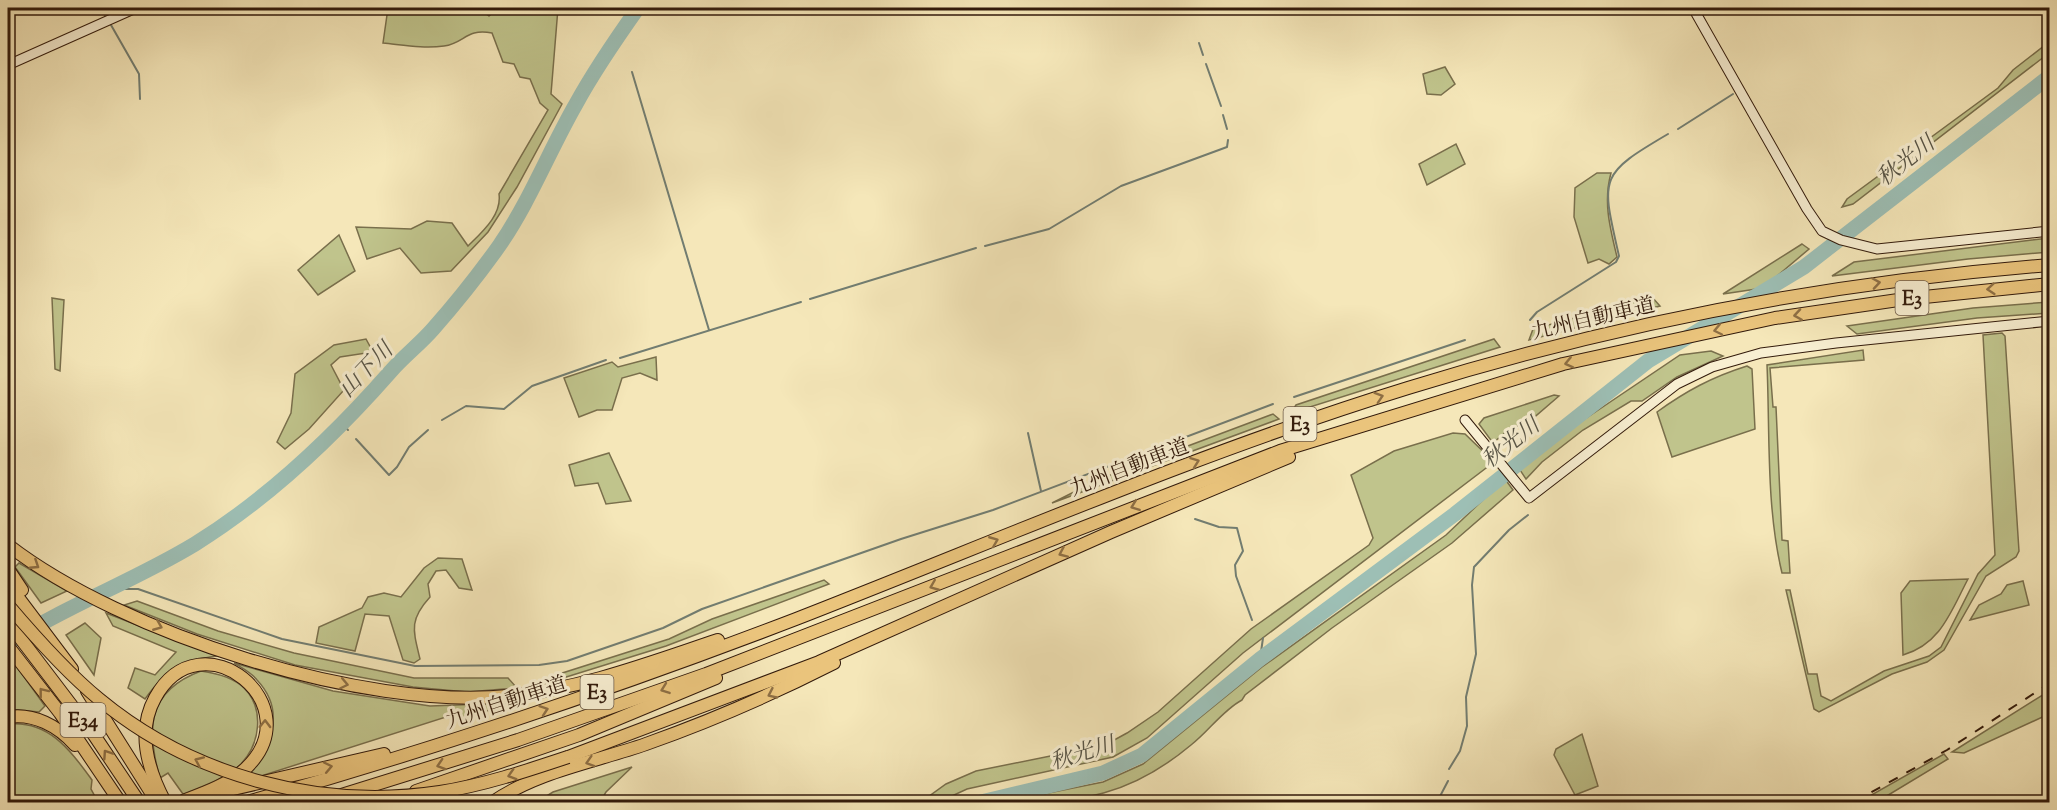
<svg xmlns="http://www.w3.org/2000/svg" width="2057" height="810" font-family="'Sorts Mill Goudy','Noto Serif JP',serif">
  <rect width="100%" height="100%" fill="#f5e7b9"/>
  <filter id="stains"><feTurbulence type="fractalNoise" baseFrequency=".00333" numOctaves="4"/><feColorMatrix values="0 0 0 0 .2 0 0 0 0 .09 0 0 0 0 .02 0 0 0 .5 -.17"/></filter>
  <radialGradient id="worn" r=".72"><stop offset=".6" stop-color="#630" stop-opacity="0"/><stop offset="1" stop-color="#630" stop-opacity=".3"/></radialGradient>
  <g fill="#c0c48c" stroke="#796f4c" stroke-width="1.5">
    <path d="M 388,8 L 479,8 L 489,16 L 498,8 L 558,8 L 551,94 L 562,104 L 517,187 L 488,232 L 451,271 L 421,273 L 400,248 L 367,259 L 356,227 L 411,229 L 427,221 L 452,223 L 468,246 C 482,232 502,215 499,194 L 548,110 L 540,103 L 530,79 L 520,77 L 514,64 L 503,62 L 492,33 C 466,28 465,43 444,46 C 424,49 403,45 383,43 Z"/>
    <polygon points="2049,42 2049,53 1853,204 1842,207 1847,199 1998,88 2013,70"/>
    <polygon points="1445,67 1455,84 1441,95 1427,94 1423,74"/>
    <polygon points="1456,144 1465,164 1427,185 1419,164"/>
    <path d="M 1597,173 L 1611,173 C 1603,202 1610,228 1617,257 L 1609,264 L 1599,259 L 1588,263 L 1574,217 L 1575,188 Z"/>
    <polygon points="339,235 355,271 318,295 298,270"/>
    <polygon points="2049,238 2049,252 1968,259 1832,276 1854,262"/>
    <polygon points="1802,244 1809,249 1763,288 1723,294"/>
    <polygon points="1652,297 1660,306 1529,340 1533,329"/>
    <polygon points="52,298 64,300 60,371 55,369"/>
    <polygon points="2049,302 2049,313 1977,318 1857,334 1847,326 1973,308"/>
    <polygon points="2002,333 2005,336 2019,551 2016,557 1986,576 1944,650 1927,662 1892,674 1819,712 1814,709 1786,590 1790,590 1808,674 1817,674 1821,696 1831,701 1884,671 1929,656 1941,647 1978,574 1995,555 1983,335"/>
    <polygon points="366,339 373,352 340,357 331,365 344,390 309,429 285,449 277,442 291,413 295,374 334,345"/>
    <polygon points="1494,339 1500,347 1291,413 1296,405"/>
    <path d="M 1863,350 L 1864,360 L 1770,368 L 1773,407 L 1776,407 L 1782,540 L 1788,541 L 1790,573 L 1782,573 C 1766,507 1770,433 1767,365 Z"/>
    <polygon points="1711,351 1723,356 1677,377 1642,401 1631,401 1583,430 1542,462 1526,479 1520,470 1579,423 1680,355"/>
    <polygon points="656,357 657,380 640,373 622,378 612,410 597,410 579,417 564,378 612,362 618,367"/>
    <path d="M 1747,366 L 1752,369 L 1755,429 L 1672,457 L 1657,412 C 1686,391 1712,377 1747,366 Z"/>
    <polygon points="1554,395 1559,396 1531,420 1507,431 1493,443 1479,424 1484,418"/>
    <polygon points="1273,414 1279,419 1052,503 1100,479"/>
    <polygon points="1453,433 1465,434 1494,462 1243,653 1147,738 1113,757 967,789 939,802 921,802 946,784 976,771 1080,750 1107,744 1127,733 1158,712 1251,629 1369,545 1373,538 1351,475 1394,451"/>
    <polygon points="609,453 631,501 606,504 598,483 575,486 569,465"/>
    <path d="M 1505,479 L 1513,490 L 1452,543 L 1332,628 L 1245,695 L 1242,700 C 1223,710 1208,732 1191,745 C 1130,796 1081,803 1004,802 L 1103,782 L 1143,764 L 1262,667 L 1446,535 Z"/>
    <path d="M 438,558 L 462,559 L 472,590 L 459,588 L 446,570 L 436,571 L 428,584 L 430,597 C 409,620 413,630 420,659 L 414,663 L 403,660 L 389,616 L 365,614 L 355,651 L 316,643 L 319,627 L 362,608 L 368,597 L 384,593 L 401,597 L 424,568 Z"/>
    <polygon points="19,563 67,591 41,603 15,567"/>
    <path d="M 1968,579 C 1951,611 1941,644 1903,655 L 1901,593 L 1910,581 Z"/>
    <polygon points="824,580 829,584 666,646 547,683 553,676 669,639 712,619"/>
    <polygon points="2023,581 2029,605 1970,620 1979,605 2001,594 2007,585"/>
    <polygon points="137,601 218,631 294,653 414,678 508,678 517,688 467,692 413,687 295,665 197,634 124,605"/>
    <path d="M 106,613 L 217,656 C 178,661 168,668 145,699 L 128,688 L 135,668 L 155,675 L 176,652 L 113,626 Z"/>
    <polygon points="85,623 101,638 94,675 66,635"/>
    <polygon points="12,660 45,706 39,712 8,709 8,662"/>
    <path d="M 234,663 L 333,691 L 430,706 L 512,703 L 459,720 L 452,715 L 239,783 C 267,755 290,715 257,680 C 252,673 242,668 234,663 Z"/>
    <path d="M 201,671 C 215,673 233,677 244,688 C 265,709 260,744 241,764 C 227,778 201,787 183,794 L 168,773 L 160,778 C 146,729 147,691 201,671 Z"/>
    <polygon points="2049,691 2049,714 1964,753 1952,752"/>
    <path d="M 8,724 C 49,720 70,750 92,780 L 91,789 L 98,802 L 8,802 Z"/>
    <polygon points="1582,734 1598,786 1575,795 1554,755 1556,749"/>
    <polygon points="1944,754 1948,759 1880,800 1880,802 1859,802"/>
    <polygon points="632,767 606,792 600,802 537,802 553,792"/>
  </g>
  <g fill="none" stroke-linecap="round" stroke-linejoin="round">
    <g stroke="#727d71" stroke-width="2">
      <polyline points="101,8 105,15"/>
      <polyline points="1200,8 1200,9"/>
      <polyline points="111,25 139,74 140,99"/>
      <polyline points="1199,43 1203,55"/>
      <polyline points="1206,64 1221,106"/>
      <polyline points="632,72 709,330"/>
      <polyline points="1223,115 1227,129"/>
      <polyline points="1678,129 1733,94"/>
      <polyline points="985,246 1049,229 1121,186 1227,147 1228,140"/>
      <polyline points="810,299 976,248"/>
      <path d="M 1530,320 L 1537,312 L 1616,262 L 1619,256 C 1601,177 1598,175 1668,134"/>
      <polyline points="620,358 801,302"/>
      <polyline points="1294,397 1465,340"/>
      <polyline points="442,420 466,406 504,409 532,386 606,360"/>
      <polyline points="342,424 348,430"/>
      <polyline points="1028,433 1041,491"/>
      <polyline points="356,439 389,475 397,467 409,447 428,430"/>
      <polyline points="1195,519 1219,527 1237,528 1243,551 1235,565 1236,576 1252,620"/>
      <polyline points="113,589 138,589 282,639 415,666 539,665 567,661 663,628 702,609 901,539 993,510 1273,404"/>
      <polyline points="1260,659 1263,638"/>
      <polyline points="1449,769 1460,751 1467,726 1466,697 1476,654 1472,585 1474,567 1509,530 1528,515"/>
      <polyline points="1437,802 1448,781"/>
      <polyline points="1947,802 1953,800 1955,802"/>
    </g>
    <g stroke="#9dbfb5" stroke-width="15">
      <path d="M 8,643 C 68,605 134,581 195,544 C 269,498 334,436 391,371 C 404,356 420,344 433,329 C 456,303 479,274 499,246 C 530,201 549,151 576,104 C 594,71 616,39 638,8"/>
      <polyline points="981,802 1103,773 1142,755 1260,659 1455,514 1648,361 1804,267 2050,76"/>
    </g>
    <defs>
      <g id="secondary">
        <polyline points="1693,8 1807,209 1822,231 1841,240 1877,249 2050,231"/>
        <polyline points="8,65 136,8"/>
        <polyline points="1465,420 1529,498 1677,384 1712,367 1761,353 1836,343 2050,321"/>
      </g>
      <g id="highway">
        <path d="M 8,545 C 123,634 363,710 508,696 C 581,689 649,663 718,640"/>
        <polyline points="8,569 22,590"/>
        <polyline points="8,584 72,669"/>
        <polyline points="8,622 94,735 139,802"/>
        <polyline points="8,646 60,713 120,802"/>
        <polyline points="87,691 157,802"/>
        <path d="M 8,717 C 34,713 58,726 75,745"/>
        <polyline points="568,757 819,662 1111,532 1289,457"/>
        <polyline points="416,791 579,735 716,678"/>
        <polyline points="216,793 384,754"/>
        <path d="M 165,802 C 148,770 136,732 155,698 C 201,614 315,706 244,770 C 227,785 204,793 183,801"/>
        <path d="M 247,802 C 433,750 616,688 796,619 C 999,540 1200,452 1408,388 C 1617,323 1832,282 2050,265"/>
        <polyline points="319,802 518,740 706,674 1280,451 1563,364 1775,318 1905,299 2050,284"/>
        <path d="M 493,802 C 538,771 595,762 646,744 C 711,721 773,694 834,663"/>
      </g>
    </defs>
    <use href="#secondary" stroke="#321a0b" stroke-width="11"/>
    <use href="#highway" stroke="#321a0b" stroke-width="14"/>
    <use href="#secondary" stroke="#f8efd2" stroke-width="9"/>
    <use href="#highway" stroke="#eac47c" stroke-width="12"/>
    <polyline stroke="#321a0b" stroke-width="2" stroke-dasharray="10 10" stroke-linecap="butt" points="1854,802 1947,750 2050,683"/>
    <defs>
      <path id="highway-bridge" d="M 8,605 C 36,638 66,672 99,699 C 193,777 320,810 440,792 C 484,785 526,771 568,757"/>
    </defs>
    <use href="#highway-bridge" stroke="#321a0b" stroke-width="14" stroke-linecap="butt"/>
    <use href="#highway-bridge" stroke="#eac47c" stroke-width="12"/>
  </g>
  <defs><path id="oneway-chevron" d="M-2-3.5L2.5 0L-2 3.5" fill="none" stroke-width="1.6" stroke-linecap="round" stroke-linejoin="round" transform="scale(1.5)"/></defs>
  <g stroke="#8e6f44">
    <use href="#oneway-chevron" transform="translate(1876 283) rotate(-9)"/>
    <use href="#oneway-chevron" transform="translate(1991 289) rotate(175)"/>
    <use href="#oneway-chevron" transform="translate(1798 315) rotate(171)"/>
    <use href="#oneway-chevron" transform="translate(1718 330) rotate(168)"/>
    <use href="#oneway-chevron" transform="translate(1569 363) rotate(167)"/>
    <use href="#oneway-chevron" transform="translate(1379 397) rotate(-18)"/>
    <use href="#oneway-chevron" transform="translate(1195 462) rotate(-20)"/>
    <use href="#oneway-chevron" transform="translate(1135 506) rotate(159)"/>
    <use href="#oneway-chevron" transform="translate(994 541) rotate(-22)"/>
    <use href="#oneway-chevron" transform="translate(1063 553) rotate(156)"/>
    <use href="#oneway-chevron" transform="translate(35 565) rotate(33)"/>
    <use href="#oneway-chevron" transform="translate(934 586) rotate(158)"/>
    <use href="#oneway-chevron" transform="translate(158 626) rotate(22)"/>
    <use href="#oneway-chevron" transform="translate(344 684) rotate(12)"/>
    <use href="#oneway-chevron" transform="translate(665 689) rotate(160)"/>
    <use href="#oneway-chevron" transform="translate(43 692) rotate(-128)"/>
    <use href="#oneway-chevron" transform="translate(772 694) rotate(155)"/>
    <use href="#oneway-chevron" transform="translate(544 710) rotate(-19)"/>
    <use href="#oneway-chevron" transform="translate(265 724) rotate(-89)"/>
    <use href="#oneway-chevron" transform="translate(107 754) rotate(-124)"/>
    <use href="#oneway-chevron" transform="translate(199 761) rotate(-156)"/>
    <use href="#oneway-chevron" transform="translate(590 762) rotate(163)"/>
    <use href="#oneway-chevron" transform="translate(441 765) rotate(162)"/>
    <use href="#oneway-chevron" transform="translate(328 767) rotate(-12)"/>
    <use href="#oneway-chevron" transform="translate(512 775) rotate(163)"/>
  </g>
  <g text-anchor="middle" stroke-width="6" stroke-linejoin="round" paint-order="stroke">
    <g fill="#f8efd2" stroke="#6d5a47" stroke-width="1.5">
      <rect x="1895.5" y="281" width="33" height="34" rx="4.5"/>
      <rect x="1283.5" y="407" width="33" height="34" rx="4.5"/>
      <rect x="580.5" y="675" width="33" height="34" rx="4.5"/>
      <rect x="60.5" y="703" width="45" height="34" rx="4.5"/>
    </g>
    <g font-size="20" font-weight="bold" fill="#321a0b">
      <text x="1912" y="305">E3</text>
      <text x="1300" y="431">E3</text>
      <text x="597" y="699">E3</text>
      <text x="83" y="727">E34</text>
    </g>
    <g font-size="21" fill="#321a0b" stroke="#f8efd2">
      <text transform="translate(1593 318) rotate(-13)" y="7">九州自動車道</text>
      <text transform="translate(1129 467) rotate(-21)" y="7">九州自動車道</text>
      <text transform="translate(506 702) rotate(-18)" y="7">九州自動車道</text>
    </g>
    <g font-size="22" font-style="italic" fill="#575446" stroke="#f8efd2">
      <text transform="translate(1905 160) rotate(-38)" y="8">秋光川</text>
      <text transform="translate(365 369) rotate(-46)" y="8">山下川</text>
      <text transform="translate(1510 442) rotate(-38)" y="8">秋光川</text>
      <text transform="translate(1082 752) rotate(-17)" y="8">秋光川</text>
    </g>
  </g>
  <rect width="2057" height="810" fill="none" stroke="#f5e7b9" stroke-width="30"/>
  <rect x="9" y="9" width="2039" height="792" fill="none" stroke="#321a0b" stroke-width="3"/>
  <rect x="15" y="15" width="2027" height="780" fill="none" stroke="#321a0b" stroke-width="1.5"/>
  <rect width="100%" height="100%" filter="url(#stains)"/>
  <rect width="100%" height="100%" fill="url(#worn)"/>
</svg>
